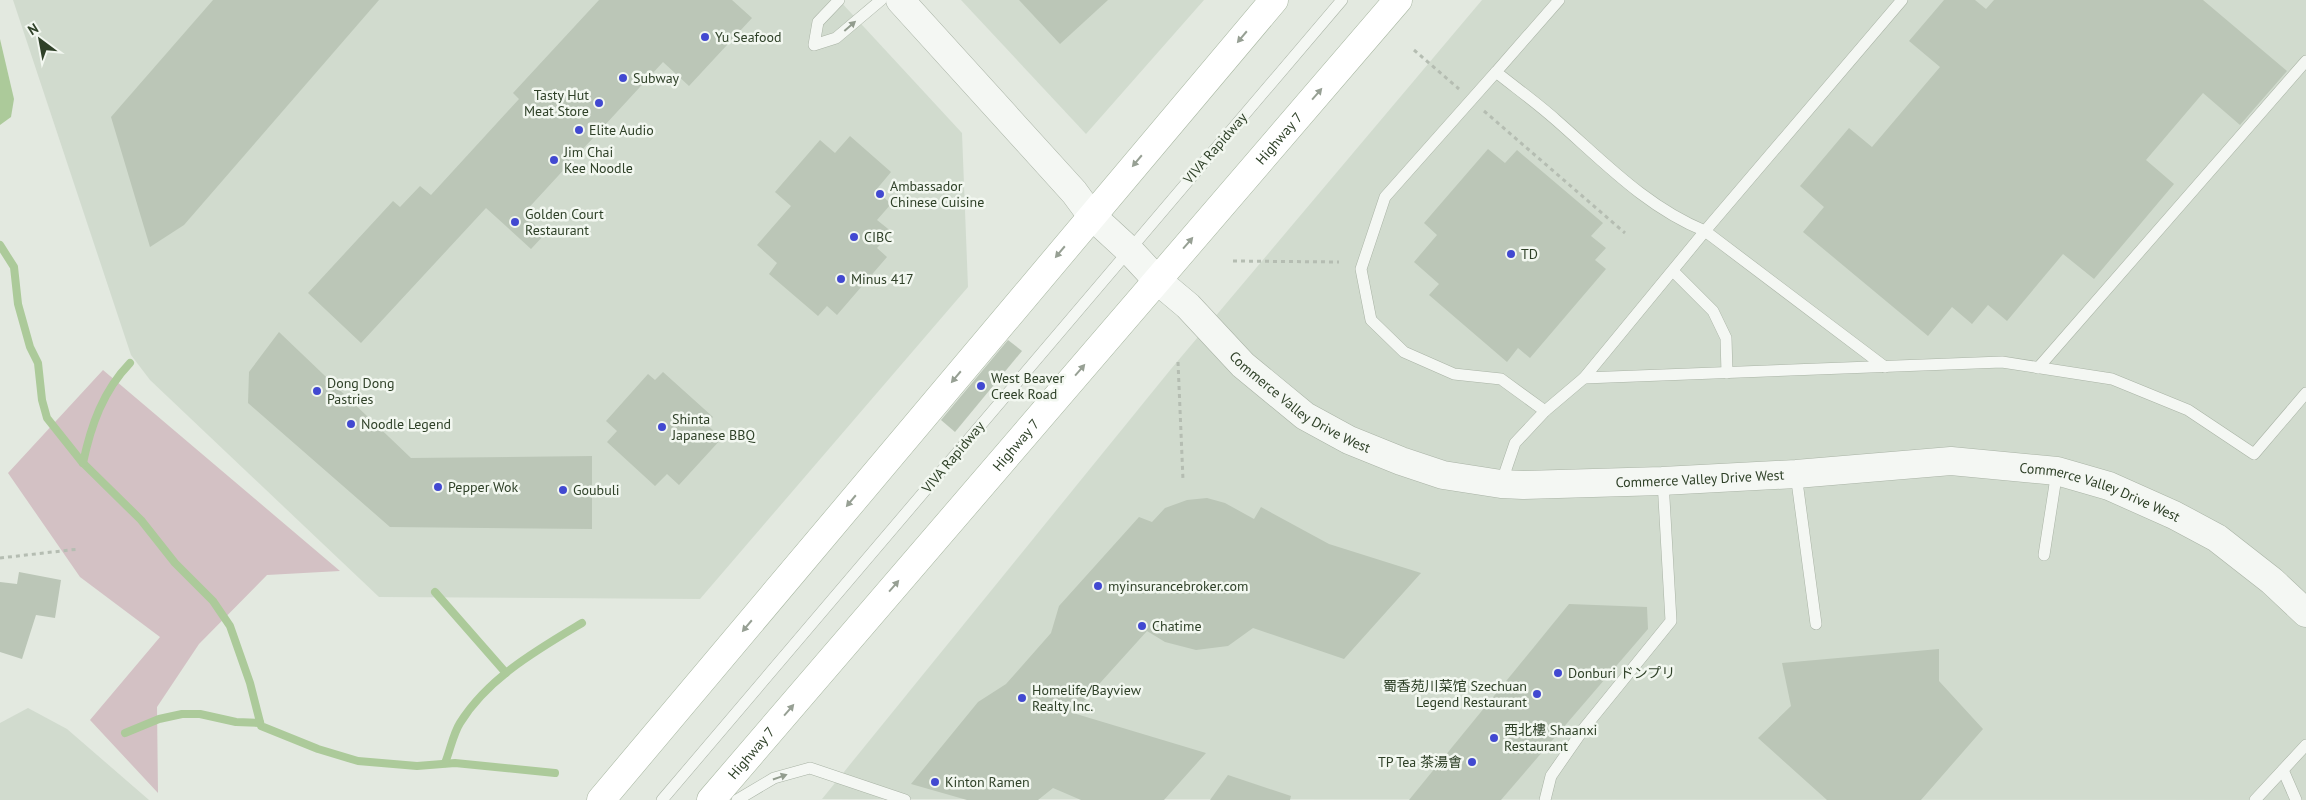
<svg xmlns="http://www.w3.org/2000/svg" width="2306" height="800" font-family="'PT Sans','Noto Sans SC','Noto Sans JP',sans-serif">
  <rect width="100%" height="100%" fill="#e3e9e0"/>
  <g fill="#d1dbce">
    <polygon points="13,0 839,0 962,133 968,287 700,599 379,597 150,380 131,355"/>
    <polygon points="961,0 1204,0 1086,134"/>
    <polygon points="1482,0 2306,0 2306,800 822,799 1171,369"/>
    <polygon points="28,708 67,729 149,800 0,800 0,723"/>
  </g>
  <polygon fill="#d3c1c4" points="103,370 340,571 267,575 199,644 157,707 158,793 90,720 160,637 80,577 8,473"/>
  <polygon fill="#acca9a" points="0,39 14,99 11,117 0,125"/>
  <g fill="none" stroke-linecap="round" stroke-linejoin="round">
    <g stroke="#acca9a" stroke-width="8">
      <polyline points="0,245 14,267 18,304 30,347 38,363 42,400 47,418 82,462 141,520 175,563 213,601 230,626 250,683 261,726 318,749 358,761 417,766 455,763 555,773"/>
      <path d="M 83,463 C 91,425 103,391 130,363"/>
      <polyline points="435,592 506,673"/>
      <polyline points="125,733 159,719 182,714 200,714 236,722 260,723"/>
      <path d="M 445,763 C 450,751 453,734 460,723 C 488,678 537,650 582,623"/>
    </g>
  </g>
  <g fill="#bbc6b7">
    <polygon points="213,0 379,0 184,225 150,247 111,117"/>
    <polygon points="599,0 732,0 752,18 689,86 663,62 523,214 545,234 531,249 486,208 361,343 308,293 393,201 400,207 420,186 431,195 519,99 513,93"/>
    <polygon points="1019,0 1108,0 1060,44"/>
    <polygon points="1944,0 1975,0 1986,9 1994,0 2203,0 2287,71 2240,125 2203,93 2146,160 2174,184 2094,279 2063,254 2007,321 1988,305 1972,324 1952,307 1928,336 1803,232 1824,207 1800,186 1849,128 1872,147 1940,67 1909,41"/>
    <polygon points="850,136 891,172 876,190 891,204 877,220 892,232 877,248 887,257 837,315 827,306 818,316 769,274 777,263 757,245 791,206 775,192 820,140 835,153"/>
    <polygon points="1488,149 1505,163 1517,150 1603,223 1591,236 1606,248 1595,260 1606,269 1530,358 1518,348 1507,362 1429,295 1439,284 1414,262 1437,235 1424,223"/>
    <polygon points="279,332 411,458 592,456 592,529 390,527 248,403 249,372"/>
    <polygon points="1008,340 1022,351 955,432 941,420"/>
    <polygon points="663,372 713,417 706,424 722,438 679,485 667,474 655,486 607,442 617,431 606,421 648,374 655,380"/>
    <polygon points="1207,498 1225,503 1254,519 1261,507 1329,544 1421,573 1344,659 1253,628 1228,646 1196,650 1165,642 1147,631 1073,713 1206,753 1164,800 1081,800 1053,788 1038,800 967,800 911,784 978,702 1006,684 1051,633 1059,606 1139,517 1152,522 1165,508 1187,500"/>
    <polygon points="19,572 61,580 55,618 36,615 22,659 0,652 0,582 17,584"/>
    <polygon points="1569,604 1647,607 1648,629 1501,800 1409,800"/>
    <polygon points="1939,649 1939,681 1983,729 1921,800 1827,800 1758,738 1791,706 1782,663"/>
    <polygon points="1228,775 1291,796 1290,800 1210,800"/>
  </g>
  <g fill="none" stroke-linecap="round" stroke-linejoin="round">
    <defs>
      <g id="service">
        <polyline points="839,0 818,22 814,45 836,38 881,0"/>
        <path d="M 1559,0 L 1496,72 C 1516,88 1537,103 1556,120 C 1603,161 1646,207 1705,231 L 1885,367"/>
        <polyline points="1496,72 1385,197 1361,269 1371,320 1404,352 1454,374 1501,379 1545,411"/>
        <polyline points="1673,271 1713,311 1726,338 1727,373"/>
        <polyline points="2038,368 2306,61"/>
        <polyline points="1584,378 2002,362 2112,379 2188,410 2254,454 2306,393"/>
        <polyline points="1796,474 1816,624"/>
        <polyline points="1501,484 1515,443 1545,411 1584,378 1705,231 1902,0"/>
        <polyline points="2044,555 2057,471"/>
        <polyline points="2283,770 2296,800"/>
        <polyline points="662,800 1342,0"/>
        <polyline points="737,800 774,778 810,768 905,800"/>
        <polyline points="1545,800 1551,776 1585,727 1671,621 1663,481"/>
        <polyline points="2255,800 2306,745"/>
      </g>
      <g id="tertiary">
        <path id="s1" d="M 900,0 L 1074,192 L 1091,215 L 1130,251 L 1157,280 L 1188,306 L 1243,365 L 1305,416 L 1349,440 L 1401,461 L 1443,475 L 1501,484 L 1523,485 L 1662,481 L 1796,474 L 1951,461 L 2057,471 L 2109,486 L 2174,515 L 2217,538 L 2272,581 L 2306,613"/>
      </g>
      <g id="primary">
        <polyline points="601,800 1274,0"/>
        <path id="s2" d="M 711,800 L 1398,0"/>
      </g>
    </defs>
    <use href="#service" stroke="#a9b3a5" stroke-width="12"/>
    <use href="#tertiary" stroke="#a9b3a5" stroke-width="29"/>
    <use href="#primary" stroke="#a6b59f" stroke-width="29"/>
    <g stroke="#b5bdb2" stroke-width="3" stroke-dasharray="4 4" stroke-linecap="butt">
      <polyline points="1414,50 1459,89"/>
      <polyline points="1484,111 1625,233"/>
      <polyline points="1233,261 1339,262"/>
      <polyline points="1178,362 1183,480"/>
      <polyline points="0,558 79,549"/>
    </g>
    <use href="#service" stroke="#f4f7f3" stroke-width="11"/>
    <use href="#tertiary" stroke="#f4f7f3" stroke-width="28"/>
    <use href="#primary" stroke="#fff" stroke-width="28"/>
  </g>
  <defs><path id="oneway-solid" d="M-6-.8H1V-3.2L6.5 0L1 3.2V.8H-6Z" transform="scale(1.25)"/></defs>
  <g fill="#929c8e">
    <use href="#oneway-solid" transform="translate(850 26) rotate(-41)"/>
    <use href="#oneway-solid" transform="translate(780 777) rotate(-19)"/>
  </g>
  <g fill="#97a094">
    <use href="#oneway-solid" transform="translate(1242 37) rotate(130)"/>
    <use href="#oneway-solid" transform="translate(1317 94) rotate(-49)"/>
    <use href="#oneway-solid" transform="translate(1137 161) rotate(130)"/>
    <use href="#oneway-solid" transform="translate(1188 243) rotate(-49)"/>
    <use href="#oneway-solid" transform="translate(1060 252) rotate(130)"/>
    <use href="#oneway-solid" transform="translate(1080 370) rotate(-49)"/>
    <use href="#oneway-solid" transform="translate(956 377) rotate(130)"/>
    <use href="#oneway-solid" transform="translate(851 501) rotate(130)"/>
    <use href="#oneway-solid" transform="translate(894 586) rotate(-49)"/>
    <use href="#oneway-solid" transform="translate(747 626) rotate(130)"/>
    <use href="#oneway-solid" transform="translate(789 710) rotate(-49)"/>
  </g>
  <g fill="#4249d1" stroke="#f2f7f0" stroke-width="2">
    <circle cx="705" cy="37" r="5"/>
    <circle cx="623" cy="78" r="5"/>
    <circle cx="599" cy="103" r="5"/>
    <circle cx="579" cy="130" r="5"/>
    <circle cx="554" cy="160" r="5"/>
    <circle cx="880" cy="194" r="5"/>
    <circle cx="515" cy="222" r="5"/>
    <circle cx="854" cy="237" r="5"/>
    <circle cx="1511" cy="254" r="5"/>
    <circle cx="841" cy="279" r="5"/>
    <circle cx="981" cy="386" r="5"/>
    <circle cx="317" cy="391" r="5"/>
    <circle cx="351" cy="424" r="5"/>
    <circle cx="662" cy="427" r="5"/>
    <circle cx="438" cy="487" r="5"/>
    <circle cx="563" cy="490" r="5"/>
    <circle cx="1098" cy="586" r="5"/>
    <circle cx="1142" cy="626" r="5"/>
    <circle cx="1558" cy="673" r="5"/>
    <circle cx="1537" cy="694" r="5"/>
    <circle cx="1022" cy="698" r="5"/>
    <circle cx="1494" cy="738" r="5"/>
    <circle cx="1472" cy="762" r="5"/>
    <circle cx="935" cy="782" r="5"/>
  </g>
  <g text-anchor="middle" stroke-width="5" stroke-linejoin="round" paint-order="stroke">
    <g font-size="14" fill="#2f4128" stroke="#f2f7f0" text-anchor="start">
      <text x="715" y="42">Yu Seafood</text>
      <text x="633" y="83">Subway</text>
      <text x="589" y="100" text-anchor="end">Tasty Hut<tspan x="589" dy="16">Meat Store</tspan></text>
      <text x="589" y="135">Elite Audio</text>
      <text x="564" y="157">Jim Chai<tspan x="564" dy="16">Kee Noodle</tspan></text>
      <text x="890" y="191">Ambassador<tspan x="890" dy="16">Chinese Cuisine</tspan></text>
      <text x="525" y="219">Golden Court<tspan x="525" dy="16">Restaurant</tspan></text>
      <text x="864" y="242">CIBC</text>
      <text x="1521" y="259">TD</text>
      <text x="851" y="284">Minus 417</text>
      <text x="991" y="383">West Beaver<tspan x="991" dy="16">Creek Road</tspan></text>
      <text x="327" y="388">Dong Dong<tspan x="327" dy="16">Pastries</tspan></text>
      <text x="672" y="424">Shinta<tspan x="672" dy="16">Japanese BBQ</tspan></text>
      <text x="361" y="429">Noodle Legend</text>
      <text x="448" y="492">Pepper Wok</text>
      <text x="573" y="495">Goubuli</text>
      <text x="1108" y="591">myinsurancebroker.com</text>
      <text x="1152" y="631">Chatime</text>
      <text x="1568" y="678">Donburi ドンプリ</text>
      <text x="1527" y="691" text-anchor="end">蜀香苑川菜馆 Szechuan<tspan x="1527" dy="16">Legend Restaurant</tspan></text>
      <text x="1032" y="695">Homelife/Bayview<tspan x="1032" dy="16">Realty Inc.</tspan></text>
      <text x="1504" y="735">西北樓 Shaanxi<tspan x="1504" dy="16">Restaurant</tspan></text>
      <text x="1462" y="767" text-anchor="end">TP Tea 茶湯㑹</text>
      <text x="945" y="787">Kinton Ramen</text>
    </g>
    <g font-size="14" fill="#2f4128" stroke="#f2f7f0">
      <text dy="5" stroke="none"><textPath href="#s2" startOffset="872">Highway 7</textPath></text>
      <text transform="translate(1215 148) rotate(-49)" y="5">VIVA Rapidway</text>
      <text dy="5" stroke="none"><textPath href="#s1" startOffset="570">Commerce Valley Drive West</textPath></text>
      <text dy="5" stroke="none"><textPath href="#s2" startOffset="468">Highway 7</textPath></text>
      <text transform="translate(953 457) rotate(-50)" y="5">VIVA Rapidway</text>
      <text dy="5" stroke="none"><textPath href="#s1" startOffset="990">Commerce Valley Drive West</textPath></text>
      <text dy="5" stroke="none"><textPath href="#s1" startOffset="1395">Commerce Valley Drive West</textPath></text>
      <text dy="5" stroke="none"><textPath href="#s2" startOffset="62">Highway 7</textPath></text>
    </g>
  </g>
  <g transform="translate(40 40) rotate(328)" stroke="#f2f7f0" stroke-width="4" paint-order="stroke">
  <path d="M0-4L9 19L0 12L-9 19Z" fill="#2f4128"/>
  <text y="-8" font-size="14" font-weight="bold" text-anchor="middle" fill="#2f4128">N</text>
  </g>
</svg>
